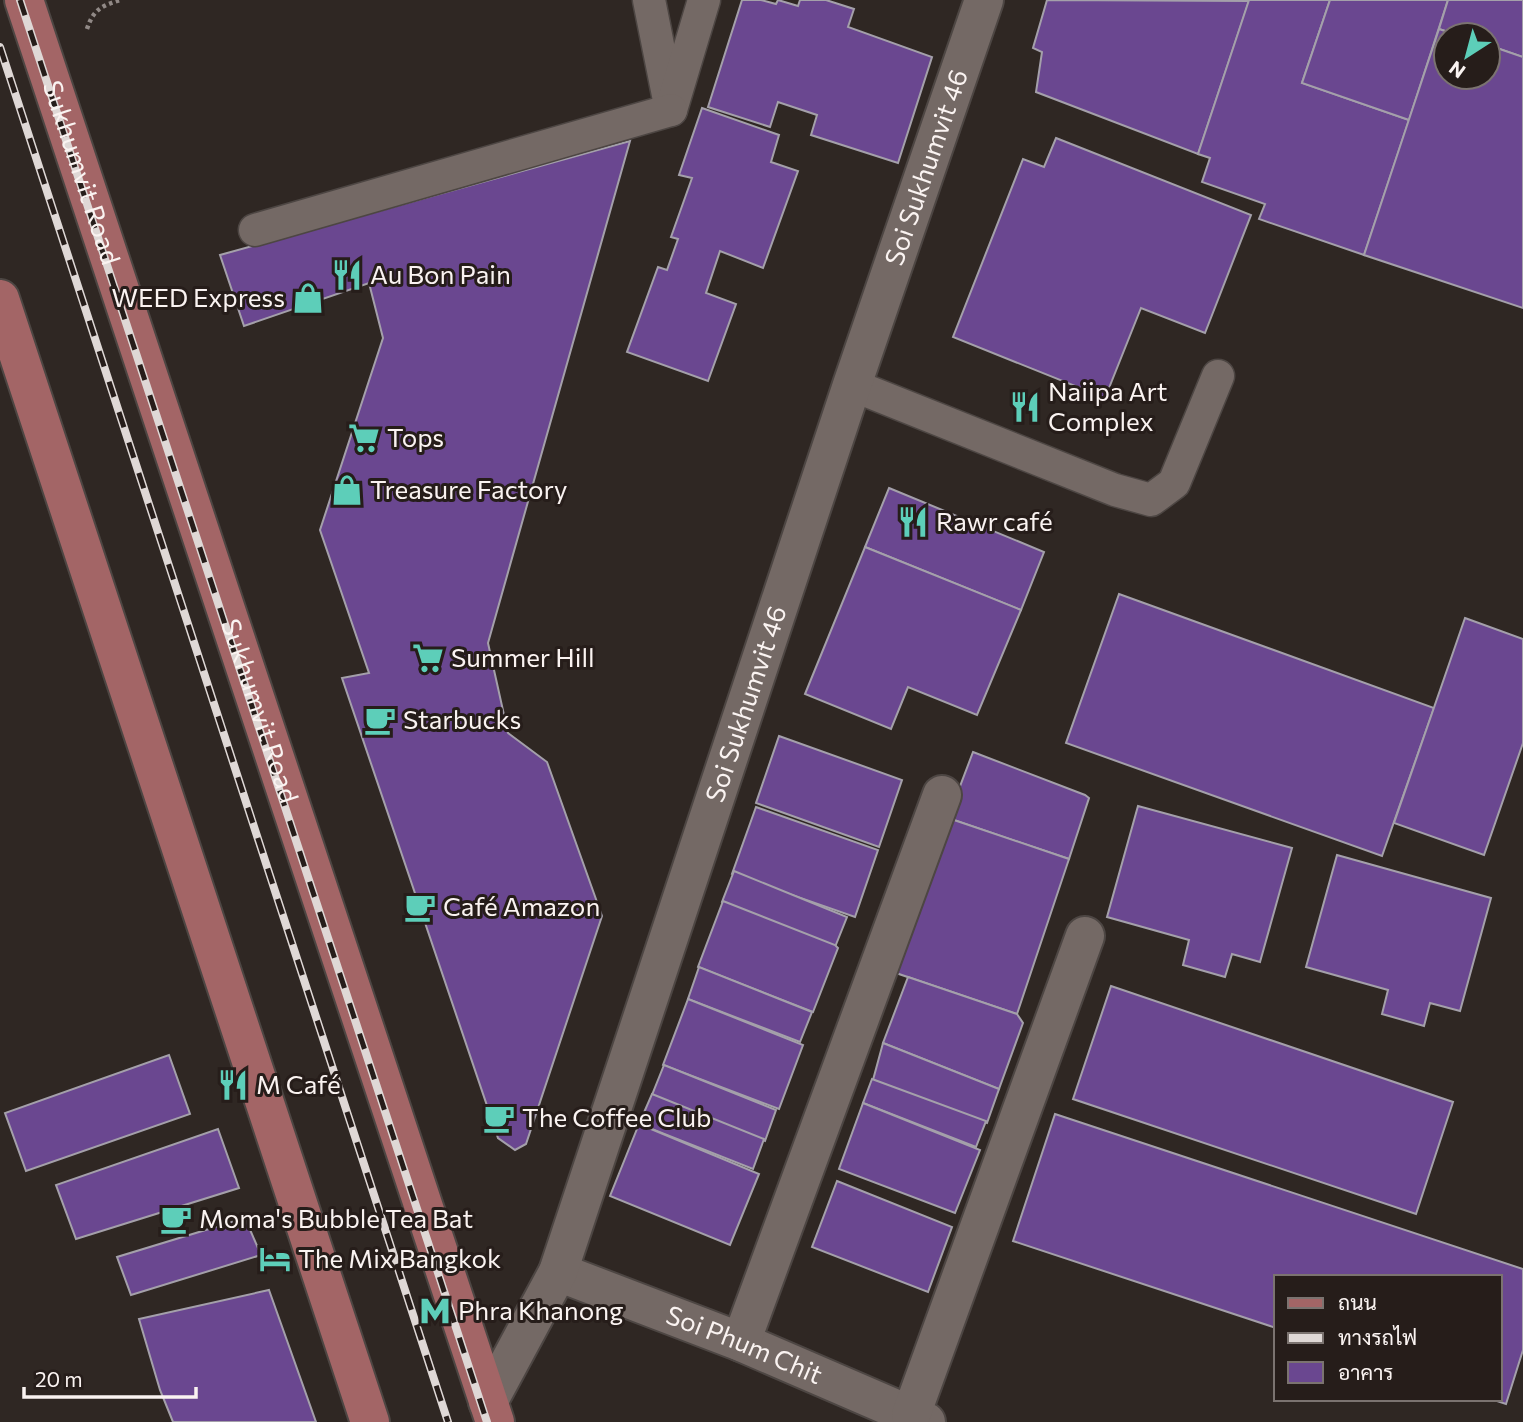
<svg xmlns="http://www.w3.org/2000/svg" width="1523" height="1422" font-family="Commissioner,Sarabun,sans-serif">
  <rect width="100%" height="100%" fill="#2f2723"/>
  <g fill="#6a4790" stroke="#a4a0aa" stroke-width="2">
    <polygon points="742,0 761,0 776,4 778,0 798,6 800,0 826,0 854,9 848,27 932,57 898,163 811,135 817,115 778,102 770,127 708,107"/>
    <polygon points="1047,0 1249,1 1198,154 1036,92 1042,52 1033,48"/>
    <polygon points="1330,0 1302,83 1409,120 1364,255 1259,219 1265,204 1202,182 1210,158 1198,154 1249,0"/>
    <polygon points="1330,0 1448,0 1409,120 1302,83"/>
    <polygon points="1448,0 1523,0 1523,57 1488,45 1488,35 1457,35 1439,29"/>
    <polygon points="1439,29 1457,35 1446,35 1446,77 1488,77 1488,45 1523,57 1523,308 1364,255"/>
    <polygon points="702,108 779,135 771,162 798,171 763,268 720,251 706,293 736,304 708,381 627,352 658,267 667,270 678,239 671,237 692,178 679,175"/>
    <polygon points="1056,138 1251,215 1205,333 1141,308 1105,398 953,337 1023,159 1044,167"/>
    <polygon points="630,141 488,643 508,733 547,762 602,916 526,1144 515,1150 498,1138 342,678 369,673 320,530 383,338 369,283 244,326 220,255"/>
    <polygon points="889,488 1044,552 1021,610 865,547"/>
    <polygon points="865,547 1021,610 977,715 908,687 891,729 805,694"/>
    <polygon points="1119,594 1434,708 1382,856 1066,743"/>
    <polygon points="1465,618 1523,639 1523,743 1484,855 1394,823"/>
    <polygon points="779,736 902,780 879,847 756,803"/>
    <polygon points="973,752 1085,795 1089,798 1069,859 948,818"/>
    <polygon points="1138,806 1292,848 1260,962 1232,954 1225,977 1183,965 1189,940 1107,917"/>
    <polygon points="756,807 878,850 855,917 732,874"/>
    <polygon points="948,818 1069,859 1017,1014 896,973"/>
    <polygon points="1337,855 1491,898 1460,1011 1430,1003 1424,1026 1382,1014 1388,990 1306,967"/>
    <polygon points="734,871 847,917 835,947 722,902"/>
    <polygon points="723,901 835,945 838,948 813,1012 698,967"/>
    <polygon points="699,967 812,1012 800,1042 688,999"/>
    <polygon points="908,977 1017,1014 1023,1023 999,1089 883,1043"/>
    <polygon points="1111,986 1453,1102 1416,1214 1073,1099"/>
    <polygon points="688,999 803,1045 779,1109 663,1065"/>
    <polygon points="883,1043 999,1089 987,1123 873,1080"/>
    <polygon points="169,1055 190,1114 26,1171 5,1113"/>
    <polygon points="664,1065 776,1110 765,1141 652,1095"/>
    <polygon points="872,1079 986,1121 976,1147 863,1103"/>
    <polygon points="652,1094 764,1139 753,1169 639,1124"/>
    <polygon points="863,1103 980,1150 955,1213 839,1169"/>
    <polygon points="1055,1114 1523,1269 1523,1350 1506,1404 1491,1399 1500,1399 1500,1277 1276,1277 1276,1328 1013,1241"/>
    <polygon points="639,1124 759,1174 730,1245 610,1196"/>
    <polygon points="218,1129 239,1188 76,1239 56,1185"/>
    <polygon points="837,1181 952,1227 928,1292 812,1247"/>
    <polygon points="245,1218 261,1255 131,1295 117,1257"/>
    <polygon points="269,1290 316,1422 173,1422 160,1390 139,1319"/>
  </g>
  <g fill="none" stroke-linecap="round" stroke-linejoin="round">
    <defs>
      <g id="service">
        <polyline points="649,0 670,105"/>
        <polyline points="671,110 704,0"/>
        <polyline points="255,230 671,110"/>
        <polyline points="852,385 1115,490 1151,500 1174,483 1218,376"/>
      </g>
      <g id="minor">
        <path id="s1" d="M 558,1272 L 741,1342 L 926,1422"/>
        <polyline points="741,1342 942,795"/>
        <path id="s2" d="M 488,1402 L 558,1272 L 852,385 L 984,0"/>
        <polyline points="911,1415 1085,936"/>
      </g>
      <g id="primary">
        <path id="s3" d="M 24,0 L 495,1422"/>
        <polyline points="0,299 370,1422"/>
      </g>
    </defs>
    <use href="#service" stroke="#4d4643" stroke-width="35"/>
    <use href="#minor" stroke="#4d4643" stroke-width="42"/>
    <use href="#primary" stroke="#4d4643" stroke-width="42"/>
    <path stroke="#918986" stroke-width="4.5" stroke-dasharray="3.5 3.5" stroke-linecap="butt" d="M 87,29 C 93,10 101,6 120,0"/>
    <use href="#service" stroke="#746965" stroke-width="32"/>
    <use href="#minor" stroke="#746965" stroke-width="38"/>
    <use href="#primary" stroke="#a36566" stroke-width="38"/>
    <defs>
      <g id="rail">
        <polyline points="20,0 487,1422"/>
        <polyline points="0,47 448,1422"/>
      </g>
    </defs>
    <use href="#rail" stroke="#dfd8d6" stroke-width="8"/>
    <use href="#rail" stroke="#261d1a" stroke-width="5" stroke-dasharray="16" stroke-linecap="butt"/>
  </g>
  <defs>
    <symbol id="restaurant-bare" viewBox="-9 -9 18 18"><path d="M-5-6h1v4h1v-4h1v4h1v-4h1v5L-1.5 .5V6h-2V.5L-5-1ZM5-6V6H3V1.5H1.5Q1.5-4 5-6Z" fill="#5dceb9" stroke="#261d1a" stroke-width="2.5" paint-order="stroke"/></symbol>
    <symbol id="shop-bare" viewBox="-9 -9 18 18"><path d="M-5-2.5h2.3a2.7 3.5 0 0 1 5.4 0H5L5.5 6h-11ZM-1.5-2.5h3a1.5 2.3 0 0 0-3 0Z" fill="#5dceb9" stroke="#261d1a" stroke-width="2.5" paint-order="stroke"/></symbol>
    <symbol id="supermarket-bare" viewBox="-9 -9 18 18"><path d="M-6-5.5h2.5l.6 2H6L4.5 2H-2.5L-4.4-4H-6ZM-1.5 3.2a1.3 1.3 0 1 0 .1 0ZM3 3.2a1.3 1.3 0 1 0 .1 0Z" fill="#5dceb9" stroke="#261d1a" stroke-width="2.5" paint-order="stroke"/></symbol>
    <symbol id="cafe-bare" viewBox="-9 -9 18 18"><path d="M-5.5-4.5H6V0H3Q3 3.5 0 3.5H-2.5Q-5.5 3.5-5.5 0ZM3-3.2v2h1.7v-2ZM-6 4.5H4V6H-6Z" fill="#5dceb9" stroke="#261d1a" stroke-width="2.5" paint-order="stroke"/></symbol>
    <symbol id="hotel-bare" viewBox="-9 -9 18 18"><path d="M-6-4.5h1.5V1H6V5H4.5V3h-9V5H-6ZM-4 0a1.8 1.8 0 1 1 3.6 0ZM.5 0V-2.5h3Q6-2.5 6 0Z" fill="#5dceb9" stroke="#261d1a" stroke-width="2.5" paint-order="stroke"/></symbol>
    <symbol id="metro-bare" viewBox="-9 -9 18 18"><path d="M-5.5 5V-5H-3L0 0L3-5H5.5V5H3V-.5L0 4L-3-.5V5Z" fill="#5dceb9" stroke="#261d1a" stroke-width="2.5" paint-order="stroke"/></symbol>
  </defs>
  <g fill-rule="evenodd">
    <use href="#restaurant-bare" x="325" y="253" width="44" height="44"/>
    <use href="#shop-bare" x="286" y="276" width="44" height="44"/>
    <use href="#restaurant-bare" x="1003" y="385" width="44" height="44"/>
    <use href="#supermarket-bare" x="342" y="416" width="44" height="44"/>
    <use href="#shop-bare" x="325" y="468" width="44" height="44"/>
    <use href="#restaurant-bare" x="891" y="500" width="44" height="44"/>
    <use href="#supermarket-bare" x="406" y="636" width="44" height="44"/>
    <use href="#cafe-bare" x="358" y="698" width="44" height="44"/>
    <use href="#cafe-bare" x="398" y="885" width="44" height="44"/>
    <use href="#restaurant-bare" x="211" y="1063" width="44" height="44"/>
    <use href="#cafe-bare" x="477" y="1096" width="44" height="44"/>
    <use href="#cafe-bare" x="154" y="1197" width="44" height="44"/>
    <use href="#hotel-bare" x="253" y="1237" width="44" height="44"/>
    <use href="#metro-bare" x="413" y="1289" width="44" height="44"/>
  </g>
  <g text-anchor="middle" stroke-width="6" stroke-linejoin="round" paint-order="stroke">
    <g font-size="26" fill="#faf3f1" stroke="#261d1a">
      <text dy="9" stroke="none"><textPath href="#s2" startOffset="1312">Soi Sukhumvit 46</textPath></text>
      <text dy="9" stroke="none"><textPath href="#s3" startOffset="182">Sukhumvit Road</textPath></text>
      <text dy="9" stroke="none"><textPath href="#s2" startOffset="746">Soi Sukhumvit 46</textPath></text>
      <text dy="9" stroke="none"><textPath href="#s3" startOffset="749">Sukhumvit Road</textPath></text>
      <text dy="9" stroke="none"><textPath href="#s1" startOffset="200">Soi Phum Chit</textPath></text>
    </g>
    <g font-size="26" fill="#faf3f1" stroke="#261d1a" text-anchor="start">
      <text x="370" y="284">Au Bon Pain</text>
      <text x="285" y="307" text-anchor="end">WEED Express</text>
      <text x="1048" y="401">Naiipa Art<tspan x="1048" dy="30">Complex</tspan></text>
      <text x="387" y="447">Tops</text>
      <text x="370" y="499">Treasure Factory</text>
      <text x="936" y="531">Rawr café</text>
      <text x="451" y="667">Summer Hill</text>
      <text x="403" y="729">Starbucks</text>
      <text x="443" y="916">Café Amazon</text>
      <text x="256" y="1094">M Café</text>
      <text x="522" y="1127">The Coffee Club</text>
      <text x="199" y="1228">Moma's Bubble Tea Bat</text>
      <text x="298" y="1268">The Mix Bangkok</text>
      <text x="458" y="1320">Phra Khanong</text>
    </g>
  </g>
  <rect x="1274" y="1275" width="228" height="126" fill="#261d1a" stroke="#7b7370" stroke-width="2"/>
  <rect x="1288" y="1298" width="35" height="10" fill="#a36566" stroke="#7b7370" stroke-width="2"/>
  <text x="1338" y="1310" font-size="21" fill="#faf3f1">ถนน</text>
  <rect x="1288" y="1333" width="35" height="10" fill="#dfd8d6" stroke="#7b7370" stroke-width="2"/>
  <text x="1338" y="1345" font-size="21" fill="#faf3f1">ทางรถไฟ</text>
  <rect x="1288" y="1362" width="35" height="21" fill="#6a4790" stroke="#7b7370" stroke-width="2"/>
  <text x="1338" y="1380" font-size="21" fill="#faf3f1">อาคาร</text>
  <g transform="translate(1467 56) rotate(216)"><circle r="33" fill="#261d1a" stroke="#7b7370" stroke-width="2"/>
  <path d="M0-5L12 26L0 18L-12 26Z" fill="#5dceb9"/>
  <text y="-10" font-size="19" font-weight="bold" text-anchor="middle" fill="#faf3f1">N</text>
  </g>
  <path d="M24 1387v10h172v-10" fill="none" stroke="#faf3f1" stroke-width="3.5"/>
  <text x="35" y="1387" font-size="21" fill="#faf3f1" stroke="#261d1a" stroke-width="5" paint-order="stroke">20 m</text>
</svg>
